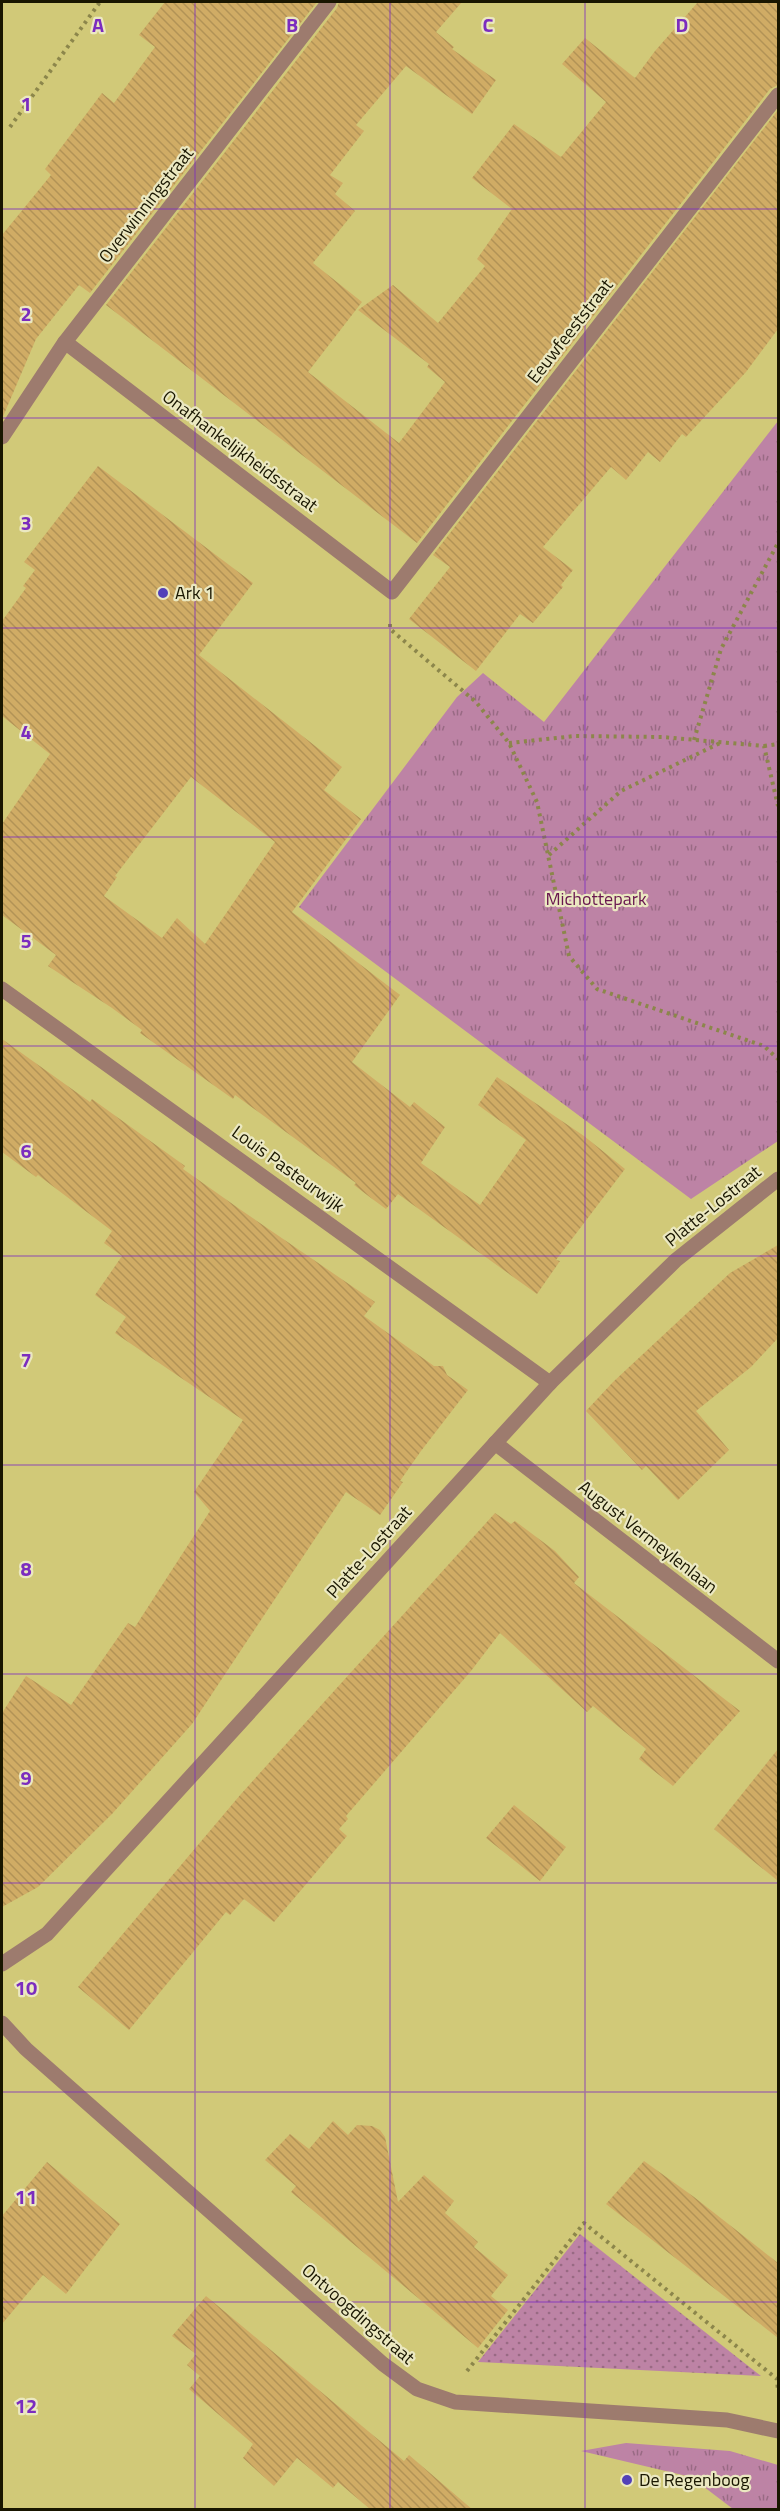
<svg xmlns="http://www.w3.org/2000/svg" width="780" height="2511" font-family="'Titillium Web',sans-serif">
  <defs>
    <pattern id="grass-dots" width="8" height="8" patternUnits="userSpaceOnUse" patternTransform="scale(1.5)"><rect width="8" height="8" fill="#bd83a5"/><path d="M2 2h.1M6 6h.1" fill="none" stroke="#996a84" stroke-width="1.8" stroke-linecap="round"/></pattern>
    <pattern id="park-tufts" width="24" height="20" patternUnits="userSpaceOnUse" patternTransform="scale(1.5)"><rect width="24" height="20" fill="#bd83a5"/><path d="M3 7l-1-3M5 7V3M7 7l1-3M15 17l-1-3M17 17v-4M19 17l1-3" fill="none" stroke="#996a84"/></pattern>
    <pattern id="building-back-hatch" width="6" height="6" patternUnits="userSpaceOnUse" patternTransform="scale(1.5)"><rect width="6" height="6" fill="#d0ac65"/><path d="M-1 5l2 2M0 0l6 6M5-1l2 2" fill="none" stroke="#b29356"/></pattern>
  </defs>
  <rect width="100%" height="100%" fill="#d1c978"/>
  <polygon fill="url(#grass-dots)" points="580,2234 761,2376 478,2362"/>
  <g fill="url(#park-tufts)">
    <polygon points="778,421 778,1141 691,1199 299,907 457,697 483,673 544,722"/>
    <polygon points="626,2443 730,2451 778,2465 778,2509 733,2509 691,2477 581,2451"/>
  </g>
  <g fill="url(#building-back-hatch)" fill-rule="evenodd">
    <polygon points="165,2 317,2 90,293 79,285 36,339 2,419 2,235 51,175 45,169 102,93 114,103 155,47 139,35"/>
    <polygon points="339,2 462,2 436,32 454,47 452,49 496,80 472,114 406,66 356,125 364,131 330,175 343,183 335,194 355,211 313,263 362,302 308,372 399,443 445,382 427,367 429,364 358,310 393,285 438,323 485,266 477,259 512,209 472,178 514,124 561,157 606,102 562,64 585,38 635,78 655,51 698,2 778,2 778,85 770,89 417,543 106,305 337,8"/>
    <polygon points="778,110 778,329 746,372 686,437 682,434 660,462 648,452 626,480 611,467 543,547 573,570 561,585 563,587 533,623 520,614 476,671 409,619 450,567 433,555"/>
    <path d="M 98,466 L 253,583 L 199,655 L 342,767 L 324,790 L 361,819 L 292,912 L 400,995 L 352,1062 L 410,1107 L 414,1102 L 445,1127 L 421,1163 L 480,1205 L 526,1140 L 478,1105 L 497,1077 L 584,1136 L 625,1169 L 556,1260 L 560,1261 L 537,1294 L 398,1194 L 386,1209 L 371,1198 L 354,1185 L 356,1183 L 235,1095 L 233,1099 L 140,1033 L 142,1030 L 112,1008 L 48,966 L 56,955 L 2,915 L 2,824 L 50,754 L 2,716 L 2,621 L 26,588 L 23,586 L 35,570 L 24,562 ZM 191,777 L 275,842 L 205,944 L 177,918 L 162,938 L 104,896 L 117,877 L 115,876 Z"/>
    <polygon points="2,1039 90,1102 92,1099 185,1166 183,1169 241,1210 375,1302 364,1316 434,1366 443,1366 447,1375 468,1390 421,1451 400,1481 403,1482 380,1515 346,1492 192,1724 112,1814 38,1887 2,1907 2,1713 26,1676 71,1705 128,1623 135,1627 210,1511 194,1492 243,1420 115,1333 126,1317 95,1295 122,1256 104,1243 112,1231 38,1175 36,1177 2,1152"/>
    <polygon points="778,1245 778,1338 751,1367 696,1411 729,1450 678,1500 646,1466 642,1470 586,1411 613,1382 730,1273"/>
    <polygon points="495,1513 511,1524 515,1521 555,1551 579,1577 574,1583 740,1711 673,1786 639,1759 646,1749 593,1706 587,1712 500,1633 471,1671 346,1816 348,1819 339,1829 347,1836 274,1922 244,1899 230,1915 226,1912 129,2030 78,1987 241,1794"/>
    <polygon points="778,1749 778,1881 714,1829"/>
    <polygon points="514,1805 566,1847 540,1881 486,1838"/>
    <polygon points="333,2121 348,2135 357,2125 372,2126 380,2130 385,2137 398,2202 424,2175 454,2201 445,2213 478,2242 474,2247 508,2275 491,2296 508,2310 478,2348 291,2192 296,2186 265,2160 290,2134 309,2149"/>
    <polygon points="644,2161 694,2197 778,2263 778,2338 606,2204"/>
    <polygon points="47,2162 120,2224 66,2294 43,2275 2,2324 2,2216"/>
    <polygon points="206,2296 404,2461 409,2455 473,2510 371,2510 338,2482 333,2488 297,2458 274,2486 243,2458 253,2444 189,2389 200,2376 187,2365 196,2354 172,2336"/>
  </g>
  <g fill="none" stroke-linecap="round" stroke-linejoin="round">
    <g stroke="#8c864b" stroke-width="4" stroke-dasharray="3 4.5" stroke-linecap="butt">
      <polyline points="10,127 100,2"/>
      <polyline points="390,624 390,629 476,702 509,743 537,802 569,956 597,989 764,1046 778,1059"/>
      <polyline points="694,740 721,649 778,543"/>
      <polyline points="509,743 575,736 662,737 764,746 778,806"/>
      <polyline points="764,746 778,744"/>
      <polyline points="549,855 621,791 720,743"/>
      <polyline points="467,2371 584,2223 777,2379 778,2392"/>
    </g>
    <g stroke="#9d7b6e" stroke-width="15">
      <polyline points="65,342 392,592 778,95"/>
      <polyline points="2,437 65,342 329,2"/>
      <polyline points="2,989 550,1383"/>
      <polyline points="495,1443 778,1661"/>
      <polyline points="2,1964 47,1934 550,1383 676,1260 778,1179"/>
      <polyline points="2,2023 26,2049 383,2364 417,2389 455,2402 727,2420 778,2431"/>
    </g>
  </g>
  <path fill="none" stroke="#7b2cbf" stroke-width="1.5" stroke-opacity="0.55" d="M 195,2 L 195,2510M 390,2 L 390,2510M 585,2 L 585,2510M 2,209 L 778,209M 2,418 L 778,418M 2,628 L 778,628M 2,837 L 778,837M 2,1046 L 778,1046M 2,1256 L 778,1256M 2,1465 L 778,1465M 2,1674 L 778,1674M 2,1883 L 778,1883M 2,2092 L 778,2092M 2,2302 L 778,2302"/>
  <g fill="#5241b8" stroke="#ebe8c1" stroke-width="2">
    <circle cx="163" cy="593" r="6"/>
    <circle cx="627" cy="2480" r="6"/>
  </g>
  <g text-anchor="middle" stroke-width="4.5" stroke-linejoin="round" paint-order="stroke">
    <g font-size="18" fill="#191600" stroke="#ebe8c1">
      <text transform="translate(146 205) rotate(-52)" y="6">Overwinningstraat</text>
      <text transform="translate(570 331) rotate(-52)" y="6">Eeuwfeeststraat</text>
      <text transform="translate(240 451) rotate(37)" y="6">Onafhankelijkheidsstraat</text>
      <text transform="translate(288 1169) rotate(36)" y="6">Louis Pasteurwijk</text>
      <text transform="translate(713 1206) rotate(-39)" y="6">Platte-Lostraat</text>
      <text transform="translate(648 1537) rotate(38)" y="6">August Vermeylenlaan</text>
      <text transform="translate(369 1552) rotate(-48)" y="6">Platte-Lostraat</text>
      <text transform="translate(358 2314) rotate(41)" y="6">Ontvoogdingstraat</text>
    </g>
    <g font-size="18" fill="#191600" stroke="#ebe8c1" text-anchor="start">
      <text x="175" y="599">Ark 1</text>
      <text x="639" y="2486">De Regenboog</text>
    </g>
    <g font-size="18" fill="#68164e" stroke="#ebe8c1">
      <text x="596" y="905">Michottepark</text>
    </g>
  </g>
  <g font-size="20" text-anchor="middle" font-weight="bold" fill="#7b2cbf" stroke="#ebe8c1" stroke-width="4.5" stroke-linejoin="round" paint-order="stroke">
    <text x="98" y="32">A</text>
    <text x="292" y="32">B</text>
    <text x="488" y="32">C</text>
    <text x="682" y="32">D</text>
    <text x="26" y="111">1</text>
    <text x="26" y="321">2</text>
    <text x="26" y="530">3</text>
    <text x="26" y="739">4</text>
    <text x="26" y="948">5</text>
    <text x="26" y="1158">6</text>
    <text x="26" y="1367">7</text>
    <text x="26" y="1576">8</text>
    <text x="26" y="1785">9</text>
    <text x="26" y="1995">10</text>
    <text x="26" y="2204">11</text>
    <text x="26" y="2413">12</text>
  </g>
  <rect width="780" height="2511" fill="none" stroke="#191600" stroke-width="6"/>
</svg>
